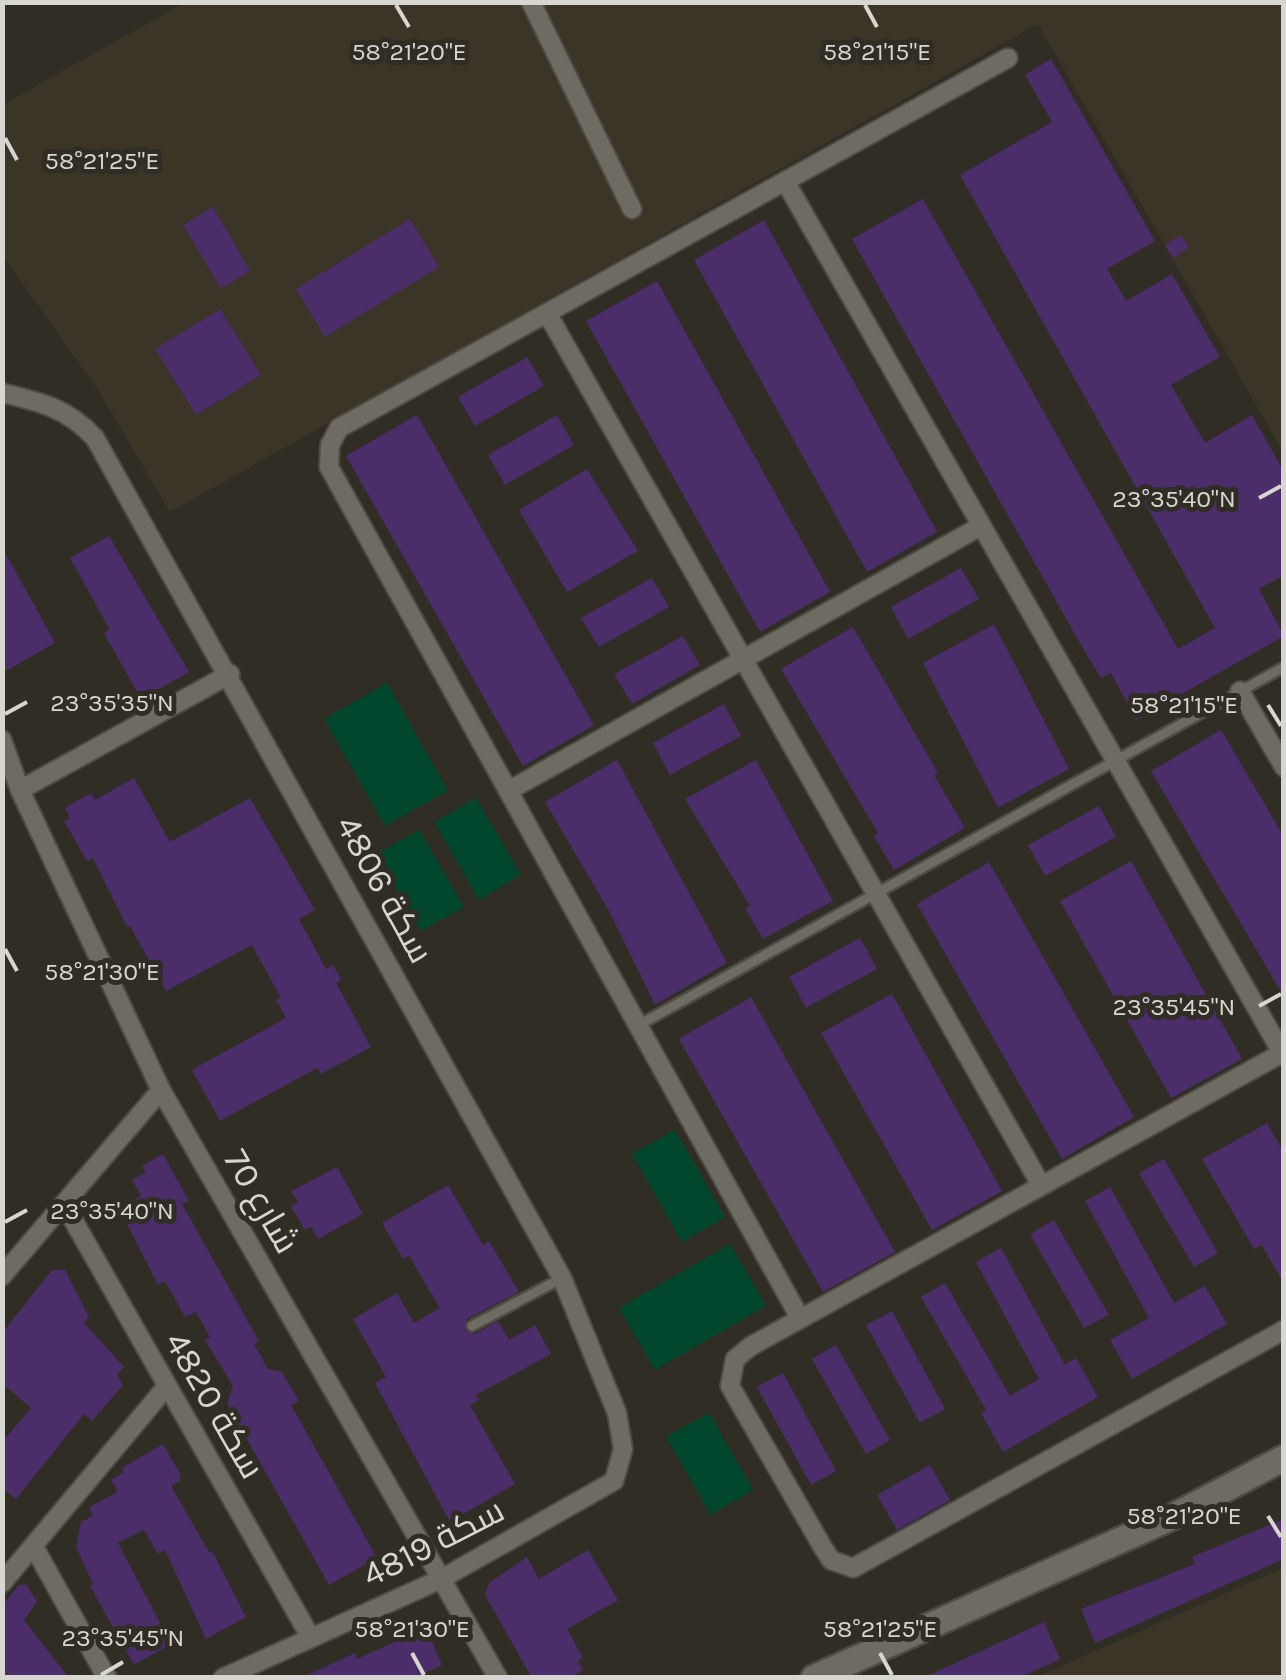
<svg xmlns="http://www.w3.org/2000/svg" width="1286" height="1680" font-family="Karla,Cairo,sans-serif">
  <rect width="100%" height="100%" fill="#302d25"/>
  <g fill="#3a3527">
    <polygon points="184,3 1283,3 1283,452 1038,24 170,512 98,390 3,256 2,105"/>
    <polygon points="1283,1568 1283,1677 1037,1677"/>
  </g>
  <g fill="#00472d">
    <polygon points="387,683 448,791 385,826 324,719"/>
    <polygon points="476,798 521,875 479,900 434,822"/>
    <polygon points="419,830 464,907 421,931 377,854"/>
    <polygon points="675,1130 725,1217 682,1242 632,1154"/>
    <polygon points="730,1244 766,1306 655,1370 619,1308"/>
    <polygon points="709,1413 753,1490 711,1515 666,1437"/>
  </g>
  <g fill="#4b2d69">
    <polygon points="1051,59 1155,241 1107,269 1126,301 1172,274 1220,357 1171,385 1205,443 1252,415 1284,472 1284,575 1259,589 1284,636 1136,720 1111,673 1101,678 1081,645 852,239 923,199 1178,649 1215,628 960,175 1052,122 1025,75"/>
    <polygon points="213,207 250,271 221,288 183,225"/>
    <polygon points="410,219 439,267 325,337 296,289"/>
    <polygon points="764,220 937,532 867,572 694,260"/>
    <polygon points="1181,235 1189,248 1173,258 1165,245"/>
    <polygon points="657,281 830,592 760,632 586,321"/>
    <polygon points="220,309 261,375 196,415 155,349"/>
    <polygon points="527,357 544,386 475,426 458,397"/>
    <polygon points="417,415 594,725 523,766 346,456"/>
    <polygon points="557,415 574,445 505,485 488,455"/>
    <polygon points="587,469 638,551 567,592 519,510"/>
    <polygon points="109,536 189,672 141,699 104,633 110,630 70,558"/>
    <polygon points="2,547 55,643 2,673"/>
    <polygon points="961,568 979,599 908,639 891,607"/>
    <polygon points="652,578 669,607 599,647 581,618"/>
    <polygon points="994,624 1069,769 998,808 923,663"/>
    <polygon points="853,627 938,773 934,775 965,828 894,870 874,836 878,833 781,669"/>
    <polygon points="683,636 700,665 632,704 614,674"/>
    <polygon points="724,704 741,736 670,775 653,743"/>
    <polygon points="1221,730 1284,837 1284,997 1151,771"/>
    <polygon points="617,760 727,963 655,1005 609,911 545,802"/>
    <polygon points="756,760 833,901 763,939 745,908 750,906 685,799"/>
    <polygon points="134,778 170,842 250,798 315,910 299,919 326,969 333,965 341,980 336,983 371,1047 321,1074 317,1068 220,1121 192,1070 286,1018 276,1000 281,998 252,945 166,991 130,926 127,927 93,858 87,861 64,821 70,818 65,808 91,793 95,800"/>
    <polygon points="1099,806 1116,837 1045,876 1028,845"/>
    <polygon points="1131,861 1242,1059 1171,1098 1060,901"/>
    <polygon points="989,862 1134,1117 1062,1159 917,904"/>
    <polygon points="860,938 877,969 806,1008 789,977"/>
    <polygon points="892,994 1002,1191 932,1230 821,1033"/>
    <polygon points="751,997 895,1252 823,1292 679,1039"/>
    <polygon points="1267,1123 1284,1153 1284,1284 1262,1245 1254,1249 1202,1159"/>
    <polygon points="163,1154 189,1201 182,1204 259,1341 254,1344 268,1369 282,1372 299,1401 291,1405 377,1558 329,1585 227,1404 233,1386 205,1340 210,1337 196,1312 185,1317 165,1281 158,1285 119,1208 141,1196 132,1180 146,1172 142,1166"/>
    <polygon points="1164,1159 1218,1253 1194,1267 1139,1173"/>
    <polygon points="337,1167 363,1214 318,1239 311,1227 305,1230 291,1206 298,1203 292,1191"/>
    <polygon points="448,1185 483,1245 489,1241 519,1292 467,1319 465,1331 475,1334 498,1321 509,1340 535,1325 551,1354 476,1395 479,1400 470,1405 515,1484 450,1522 375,1383 386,1377 353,1319 397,1293 414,1323 440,1308 409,1256 403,1259 382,1223"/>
    <polygon points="1110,1187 1174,1303 1205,1286 1227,1324 1132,1379 1110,1340 1149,1318 1085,1201"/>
    <polygon points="1054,1220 1109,1315 1084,1328 1030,1234"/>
    <polygon points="1001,1248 1065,1365 1076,1358 1098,1397 1003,1452 981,1413 986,1410 921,1297 945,1283 1010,1396 1039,1379 976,1262"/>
    <polygon points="52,1270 65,1270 89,1317 84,1323 124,1367 117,1375 123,1385 92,1421 84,1414 16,1499 2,1488 2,1442 31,1408 2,1383 2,1333"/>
    <polygon points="892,1311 945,1409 920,1423 866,1325"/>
    <polygon points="836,1345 890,1440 866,1454 812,1359"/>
    <polygon points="783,1373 836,1471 811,1485 757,1387"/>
    <polygon points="163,1444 180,1474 180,1481 171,1486 209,1552 212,1551 246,1617 206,1639 165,1550 158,1554 144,1530 118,1543 171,1644 134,1665 90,1586 93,1584 76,1547 81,1522 93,1516 89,1507 118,1492 111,1480 124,1472 122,1468"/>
    <polygon points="930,1465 950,1500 897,1530 877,1495"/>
    <polygon points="1284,1519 1284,1559 1095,1643 1081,1609 1195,1564 1192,1557"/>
    <polygon points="588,1550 618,1600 567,1629 583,1658 578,1661 583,1670 570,1678 532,1678 485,1595 489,1583 527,1557 539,1579"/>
    <polygon points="19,1585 27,1585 37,1602 24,1620 69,1678 2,1678 2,1606"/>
    <polygon points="1044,1622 1060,1659 1019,1678 923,1678"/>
    <polygon points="426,1628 442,1665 414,1678 301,1678 355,1653 357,1659"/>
  </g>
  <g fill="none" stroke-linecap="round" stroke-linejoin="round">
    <defs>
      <g id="lane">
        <polyline points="639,1025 1284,667"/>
        <polyline points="472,1326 562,1278"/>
      </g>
      <g id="street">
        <polyline points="531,2 632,209"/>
        <polyline points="785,181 1284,1056"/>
        <polyline points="547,313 1041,1185"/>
        <path d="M 2,393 C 41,402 67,408 95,438 L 562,1278 L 617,1413 L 623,1449 L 614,1481 L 441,1579 L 223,1678"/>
        <polyline points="1240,691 1284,767"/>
        <polyline points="2,740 20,790 161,1090 498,1678"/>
        <polyline points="20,790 230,674"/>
        <polyline points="508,791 981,526"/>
        <polyline points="1284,1052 751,1346 735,1359 730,1386 822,1546 831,1560 853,1568 1284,1330"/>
        <polyline points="64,1204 311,1638"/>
        <polyline points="2,1276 161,1090"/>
        <polyline points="800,1318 329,467 330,445 339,428 1008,58"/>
        <polyline points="34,1547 107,1678"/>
        <polyline points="2,1583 167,1386"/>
      </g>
      <polyline id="secondary" points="814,1678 1174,1516 1284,1458"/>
    </defs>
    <use href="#lane" stroke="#4e4b45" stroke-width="14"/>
    <use href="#street" stroke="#4e4b45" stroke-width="22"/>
    <use href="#secondary" stroke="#4e4b45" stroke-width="30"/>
    <use href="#lane" stroke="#6e6b62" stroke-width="9"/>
    <use href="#street" stroke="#6e6b62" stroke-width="18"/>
    <use href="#secondary" stroke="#6e6b62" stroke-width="25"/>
  </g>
  <path fill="none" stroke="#d8d6d1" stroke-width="4" d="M 396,5 L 409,27M 865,5 L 877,27M 5,138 L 17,160M 1259,498 L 1281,486M 1268,705 L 1281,726M 5,714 L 27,702M 5,949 L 17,971M 1259,1006 L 1281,994M 5,1222 L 27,1210M 1268,1516 L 1281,1537M 412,1653 L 424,1675M 880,1653 L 892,1675M 101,1675 L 123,1662"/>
  <g text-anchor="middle" stroke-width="10" stroke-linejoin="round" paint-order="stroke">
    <g font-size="35" fill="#d8d6d1" stroke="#302d25">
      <text transform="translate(385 889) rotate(61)" y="12">سكة 4806</text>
      <text transform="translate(262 1201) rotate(60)" y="12">شارع 70</text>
      <text transform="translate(215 1405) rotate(60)" y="12">سكة 4820</text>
      <text transform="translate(433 1542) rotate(-27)" y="12">سكة 4819</text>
    </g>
  </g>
  <g font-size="25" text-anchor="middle" fill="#d8d6d1" stroke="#302d25" stroke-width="10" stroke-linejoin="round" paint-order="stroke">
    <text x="409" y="60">58°21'20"E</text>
    <text x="877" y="60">58°21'15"E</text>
    <text x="102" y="169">58°21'25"E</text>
    <text x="1174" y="507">23°35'40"N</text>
    <text x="112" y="711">23°35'35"N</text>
    <text x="1184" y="713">58°21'15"E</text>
    <text x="102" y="980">58°21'30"E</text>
    <text x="1174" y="1015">23°35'45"N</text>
    <text x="112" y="1219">23°35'40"N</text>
    <text x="1184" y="1524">58°21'20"E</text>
    <text x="412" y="1637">58°21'30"E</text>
    <text x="880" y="1637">58°21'25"E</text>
    <text x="123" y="1646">23°35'45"N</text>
  </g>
  <rect width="1286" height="1680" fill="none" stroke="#d8d6d1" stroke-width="10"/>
</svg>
